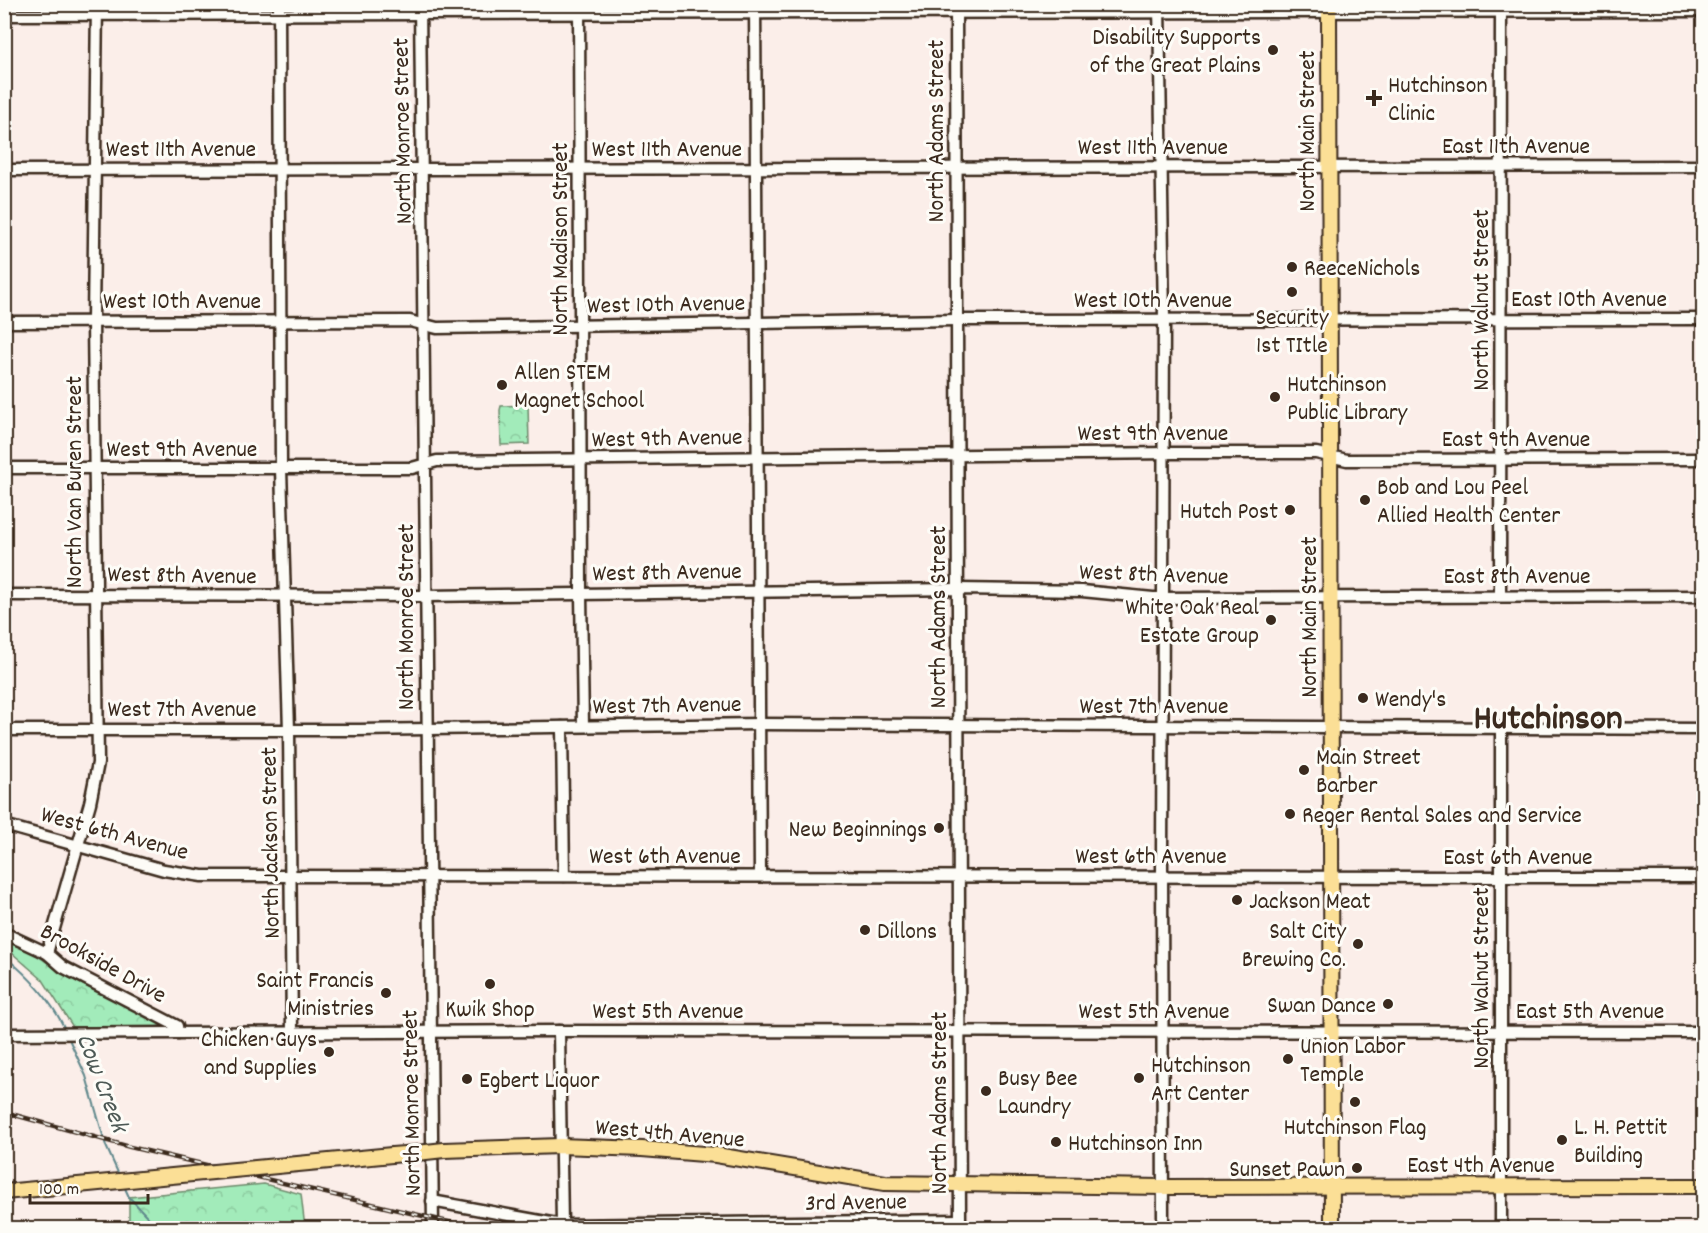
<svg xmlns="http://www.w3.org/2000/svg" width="1708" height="1233" font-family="Dekko,sans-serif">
  <defs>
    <pattern id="park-crowns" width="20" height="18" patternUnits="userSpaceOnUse" patternTransform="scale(1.5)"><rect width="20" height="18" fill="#a2ebba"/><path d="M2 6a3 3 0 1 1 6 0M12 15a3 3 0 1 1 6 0" fill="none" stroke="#8cca9f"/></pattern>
  </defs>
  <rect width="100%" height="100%" fill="#fbeee9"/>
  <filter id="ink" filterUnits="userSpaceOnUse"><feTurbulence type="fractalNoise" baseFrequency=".0167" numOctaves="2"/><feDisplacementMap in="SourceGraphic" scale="12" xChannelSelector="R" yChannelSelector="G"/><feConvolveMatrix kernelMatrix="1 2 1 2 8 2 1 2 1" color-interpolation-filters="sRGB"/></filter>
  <g filter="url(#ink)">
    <g fill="url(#park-crowns)" stroke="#6e8a6c" stroke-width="1.5">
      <polygon points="528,405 529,444 501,445 500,410 501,406"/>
      <polygon points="4,938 25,947 68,977 161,1024 160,1026 155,1027 73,1027 43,980 5,947"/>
      <polygon points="264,1184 301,1194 305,1228 129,1228 129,1197"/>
    </g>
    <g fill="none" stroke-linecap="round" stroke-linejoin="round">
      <g stroke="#60888c" stroke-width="2">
        <path d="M 4,956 C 29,976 51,1000 65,1029"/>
        <polyline points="68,1037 86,1076 106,1146 119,1175"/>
        <polyline points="124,1186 129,1197 158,1228"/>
      </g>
      <defs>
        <g id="minor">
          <polyline points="279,4 281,469 289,730 292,1032"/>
          <polyline points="420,4 433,1228"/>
          <polyline points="579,4 581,594 583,726"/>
          <polyline points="755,4 760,876"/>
          <polyline points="956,4 960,1228"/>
          <polyline points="1159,4 1164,319 1162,863 1163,1228"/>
          <polyline points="4,15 1704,11"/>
          <polyline points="4,170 1704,166"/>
          <polyline points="4,322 410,321 437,328 957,320 1704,319"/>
          <polyline points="4,468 412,468 437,461 1174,453 1316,453 1347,460 1704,459"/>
          <polyline points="4,595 426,596 958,589 1082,591 1153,598 1704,596"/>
          <polyline points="1500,596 1501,4"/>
          <polyline points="562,727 564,876"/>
          <polyline points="1501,728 1501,1228"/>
          <polyline points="4,730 359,730 759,724 1704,729"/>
          <polyline points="4,825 164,870 202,876 1704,877"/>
          <polyline points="4,933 47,953 63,967 177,1026 178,1033"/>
          <polyline points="47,953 90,803 98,763 93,320 97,4"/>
          <polyline points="559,1031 562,1225"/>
          <polyline points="4,1034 559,1031 1704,1032"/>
          <polyline points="432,1201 562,1225 960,1220"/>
        </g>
        <g id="major">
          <polyline points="1329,4 1332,1228"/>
          <polyline points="444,1150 560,1146 642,1149 716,1155 885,1183 1163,1187 1704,1186"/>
          <polyline points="392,1155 417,1153"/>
          <polyline points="4,1192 78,1185"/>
        </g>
      </defs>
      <use href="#minor" stroke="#3b2a1e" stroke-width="15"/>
      <use href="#major" stroke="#3b2a1e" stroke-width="18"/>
      <use href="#minor" stroke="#fdfcf7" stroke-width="10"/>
      <use href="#major" stroke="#fbdf96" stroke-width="14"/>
      <defs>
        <polyline id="rail" points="4,1112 130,1147 474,1228"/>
      </defs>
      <use href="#rail" stroke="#3b2a1e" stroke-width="4.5"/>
      <use href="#rail" stroke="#fdfcf7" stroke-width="2" stroke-dasharray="7" stroke-linecap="butt"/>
      <defs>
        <g id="major-bridge">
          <polyline points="417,1153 444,1150"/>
          <polyline points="78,1185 392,1155"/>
        </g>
      </defs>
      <use href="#major-bridge" stroke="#3b2a1e" stroke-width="18" stroke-linecap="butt"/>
      <use href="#major-bridge" stroke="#fbdf96" stroke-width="14"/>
    </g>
  </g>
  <g fill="#3b2a1e" stroke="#fdfcf7" stroke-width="2">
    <circle cx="1273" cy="50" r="6"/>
    <path d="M1371 89h6v6h6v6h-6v6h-6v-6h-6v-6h6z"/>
    <circle cx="1292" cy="267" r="6"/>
    <circle cx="1292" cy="292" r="6"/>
    <circle cx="502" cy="385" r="6"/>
    <circle cx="1275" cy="397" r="6"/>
    <circle cx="1365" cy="500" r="6"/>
    <circle cx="1290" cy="510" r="6"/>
    <circle cx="1271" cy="620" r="6"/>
    <circle cx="1363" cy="698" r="6"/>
    <circle cx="1304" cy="770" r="6"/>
    <circle cx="1290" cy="814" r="6"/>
    <circle cx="939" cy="828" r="6"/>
    <circle cx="1237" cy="900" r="6"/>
    <circle cx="865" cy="930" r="6"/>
    <circle cx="1358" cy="944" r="6"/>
    <circle cx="490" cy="984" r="6"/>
    <circle cx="386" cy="993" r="6"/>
    <circle cx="1388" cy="1004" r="6"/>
    <circle cx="329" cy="1052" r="6"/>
    <circle cx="1288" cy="1059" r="6"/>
    <circle cx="1139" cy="1078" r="6"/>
    <circle cx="467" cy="1079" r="6"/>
    <circle cx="986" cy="1091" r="6"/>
    <circle cx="1355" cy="1102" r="6"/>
    <circle cx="1562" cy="1140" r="6"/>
    <circle cx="1056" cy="1142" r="6"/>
    <circle cx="1357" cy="1168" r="6"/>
  </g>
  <g text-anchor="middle" stroke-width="6" stroke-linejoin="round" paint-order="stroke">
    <g font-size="24" fill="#3b2a1e" stroke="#fdfcf7" text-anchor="start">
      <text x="1261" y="44" text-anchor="end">Disability Supports<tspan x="1261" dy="28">of the Great Plains</tspan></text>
      <text x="1388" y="92">Hutchinson<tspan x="1388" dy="28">Clinic</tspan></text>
      <text x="1304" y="275">ReeceNichols</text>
      <text x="1292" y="324" text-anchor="middle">Security<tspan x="1292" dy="28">1st TItle</tspan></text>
      <text x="514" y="379">Allen STEM<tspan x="514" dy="28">Magnet School</tspan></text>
      <text x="1287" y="391">Hutchinson<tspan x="1287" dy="28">Public Library</tspan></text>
      <text x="1377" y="494">Bob and Lou Peel<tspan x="1377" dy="28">Allied Health Center</tspan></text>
      <text x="1278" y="518" text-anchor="end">Hutch Post</text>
      <text x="1259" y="614" text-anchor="end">White Oak Real<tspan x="1259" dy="28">Estate Group</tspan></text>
      <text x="1375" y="706">Wendy's</text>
      <text x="1316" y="764">Main Street<tspan x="1316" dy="28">Barber</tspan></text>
      <text x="1302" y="822">Reger Rental Sales and Service</text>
      <text x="927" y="836" text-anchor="end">New Beginnings</text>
      <text x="1249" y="908">Jackson Meat</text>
      <text x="877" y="938">Dillons</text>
      <text x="1346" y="938" text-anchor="end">Salt City<tspan x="1346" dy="28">Brewing Co.</tspan></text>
      <text x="374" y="987" text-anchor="end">Saint Francis<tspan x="374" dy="28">Ministries</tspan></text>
      <text x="1376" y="1012" text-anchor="end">Swan Dance</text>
      <text x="490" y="1016" text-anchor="middle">Kwik Shop</text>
      <text x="317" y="1046" text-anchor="end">Chicken Guys<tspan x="317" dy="28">and Supplies</tspan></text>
      <text x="1300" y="1053">Union Labor<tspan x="1300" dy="28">Temple</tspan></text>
      <text x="1151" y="1072">Hutchinson<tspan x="1151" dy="28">Art Center</tspan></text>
      <text x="998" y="1085">Busy Bee<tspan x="998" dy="28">Laundry</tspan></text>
      <text x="479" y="1087">Egbert Liquor</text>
      <text x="1355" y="1134" text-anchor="middle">Hutchinson Flag</text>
      <text x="1574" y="1134">L. H. Pettit<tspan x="1574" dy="28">Building</tspan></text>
      <text x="1068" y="1150">Hutchinson Inn</text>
      <text x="1345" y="1176" text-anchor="end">Sunset Pawn</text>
    </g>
    <g font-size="24" fill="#3b2a1e" stroke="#fdfcf7">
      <text transform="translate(401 131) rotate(-91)" y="8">North Monroe Street</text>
      <text transform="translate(935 131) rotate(-90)" y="8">North Adams Street</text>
      <text transform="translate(1306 131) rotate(-90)" y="8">North Main Street</text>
      <text x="1516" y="153">East 11th Avenue</text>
      <text x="1153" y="154">West 11th Avenue</text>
      <text x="181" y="156">West 11th Avenue</text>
      <text x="667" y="156">West 11th Avenue</text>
      <text transform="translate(559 239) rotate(-90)" y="8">North Madison Street</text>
      <text x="1589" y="306">East 10th Avenue</text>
      <text x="1153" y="307">West 10th Avenue</text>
      <text x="182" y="308">West 10th Avenue</text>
      <text transform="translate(1480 300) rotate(-90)" y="8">North Walnut Street</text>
      <text transform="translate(666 303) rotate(-1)" y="8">West 10th Avenue</text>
      <text x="1153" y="440">West 9th Avenue</text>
      <text transform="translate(667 437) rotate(-1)" y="8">West 9th Avenue</text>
      <text x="1516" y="446">East 9th Avenue</text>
      <text x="182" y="456">West 9th Avenue</text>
      <text transform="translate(73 482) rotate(-90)" y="8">North Van Buren Street</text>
      <text transform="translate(667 571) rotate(-1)" y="8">West 8th Avenue</text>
      <text transform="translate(1154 573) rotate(2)" y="8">West 8th Avenue</text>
      <text transform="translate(182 574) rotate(1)" y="8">West 8th Avenue</text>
      <text x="1517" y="583">East 8th Avenue</text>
      <text transform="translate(405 617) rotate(-90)" y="8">North Monroe Street</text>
      <text transform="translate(937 617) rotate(-90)" y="8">North Adams Street</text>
      <text transform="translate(1308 617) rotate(-90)" y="8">North Main Street</text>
      <text transform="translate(667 704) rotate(-1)" y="8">West 7th Avenue</text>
      <text x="1154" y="713">West 7th Avenue</text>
      <text x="182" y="716">West 7th Avenue</text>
      <text transform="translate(115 832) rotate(15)" y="8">West 6th Avenue</text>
      <text transform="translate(269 843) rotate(-91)" y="8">North Jackson Street</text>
      <text x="665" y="863">West 6th Avenue</text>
      <text x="1151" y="863">West 6th Avenue</text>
      <text x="1518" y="864">East 6th Avenue</text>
      <text transform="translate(104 962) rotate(29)" y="8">Brookside Drive</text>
      <text transform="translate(1480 978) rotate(-90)" y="8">North Walnut Street</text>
      <text x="668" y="1018">West 5th Avenue</text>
      <text x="1154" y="1018">West 5th Avenue</text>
      <text x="1590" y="1018">East 5th Avenue</text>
      <text transform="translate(410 1103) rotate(-91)" y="8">North Monroe Street</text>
      <text transform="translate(938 1103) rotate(-90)" y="8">North Adams Street</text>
      <text transform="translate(670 1132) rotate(5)" y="8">West 4th Avenue</text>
      <text x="1481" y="1172">East 4th Avenue</text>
      <text transform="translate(856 1201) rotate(-1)" y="8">3rd Avenue</text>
    </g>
    <g font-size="26" font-style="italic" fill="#4d5955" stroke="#fdfcf7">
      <text transform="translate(104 1082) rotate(69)" y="9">Cow Creek</text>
    </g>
    <g font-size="36" font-weight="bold" fill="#3b2a1e" stroke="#fdfcf7">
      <text x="1548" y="728">Hutchinson</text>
    </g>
  </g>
  <rect width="1708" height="1233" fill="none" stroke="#fdfcf7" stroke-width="24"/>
  <rect x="12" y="12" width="1684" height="1209" fill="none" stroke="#3b2a1e" stroke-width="2" filter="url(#ink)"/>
  <path d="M30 1194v9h118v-9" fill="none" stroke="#3b2a1e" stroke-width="3"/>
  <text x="39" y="1194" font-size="18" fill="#3b2a1e" stroke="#fdfcf7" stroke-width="4.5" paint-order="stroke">100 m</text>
</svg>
